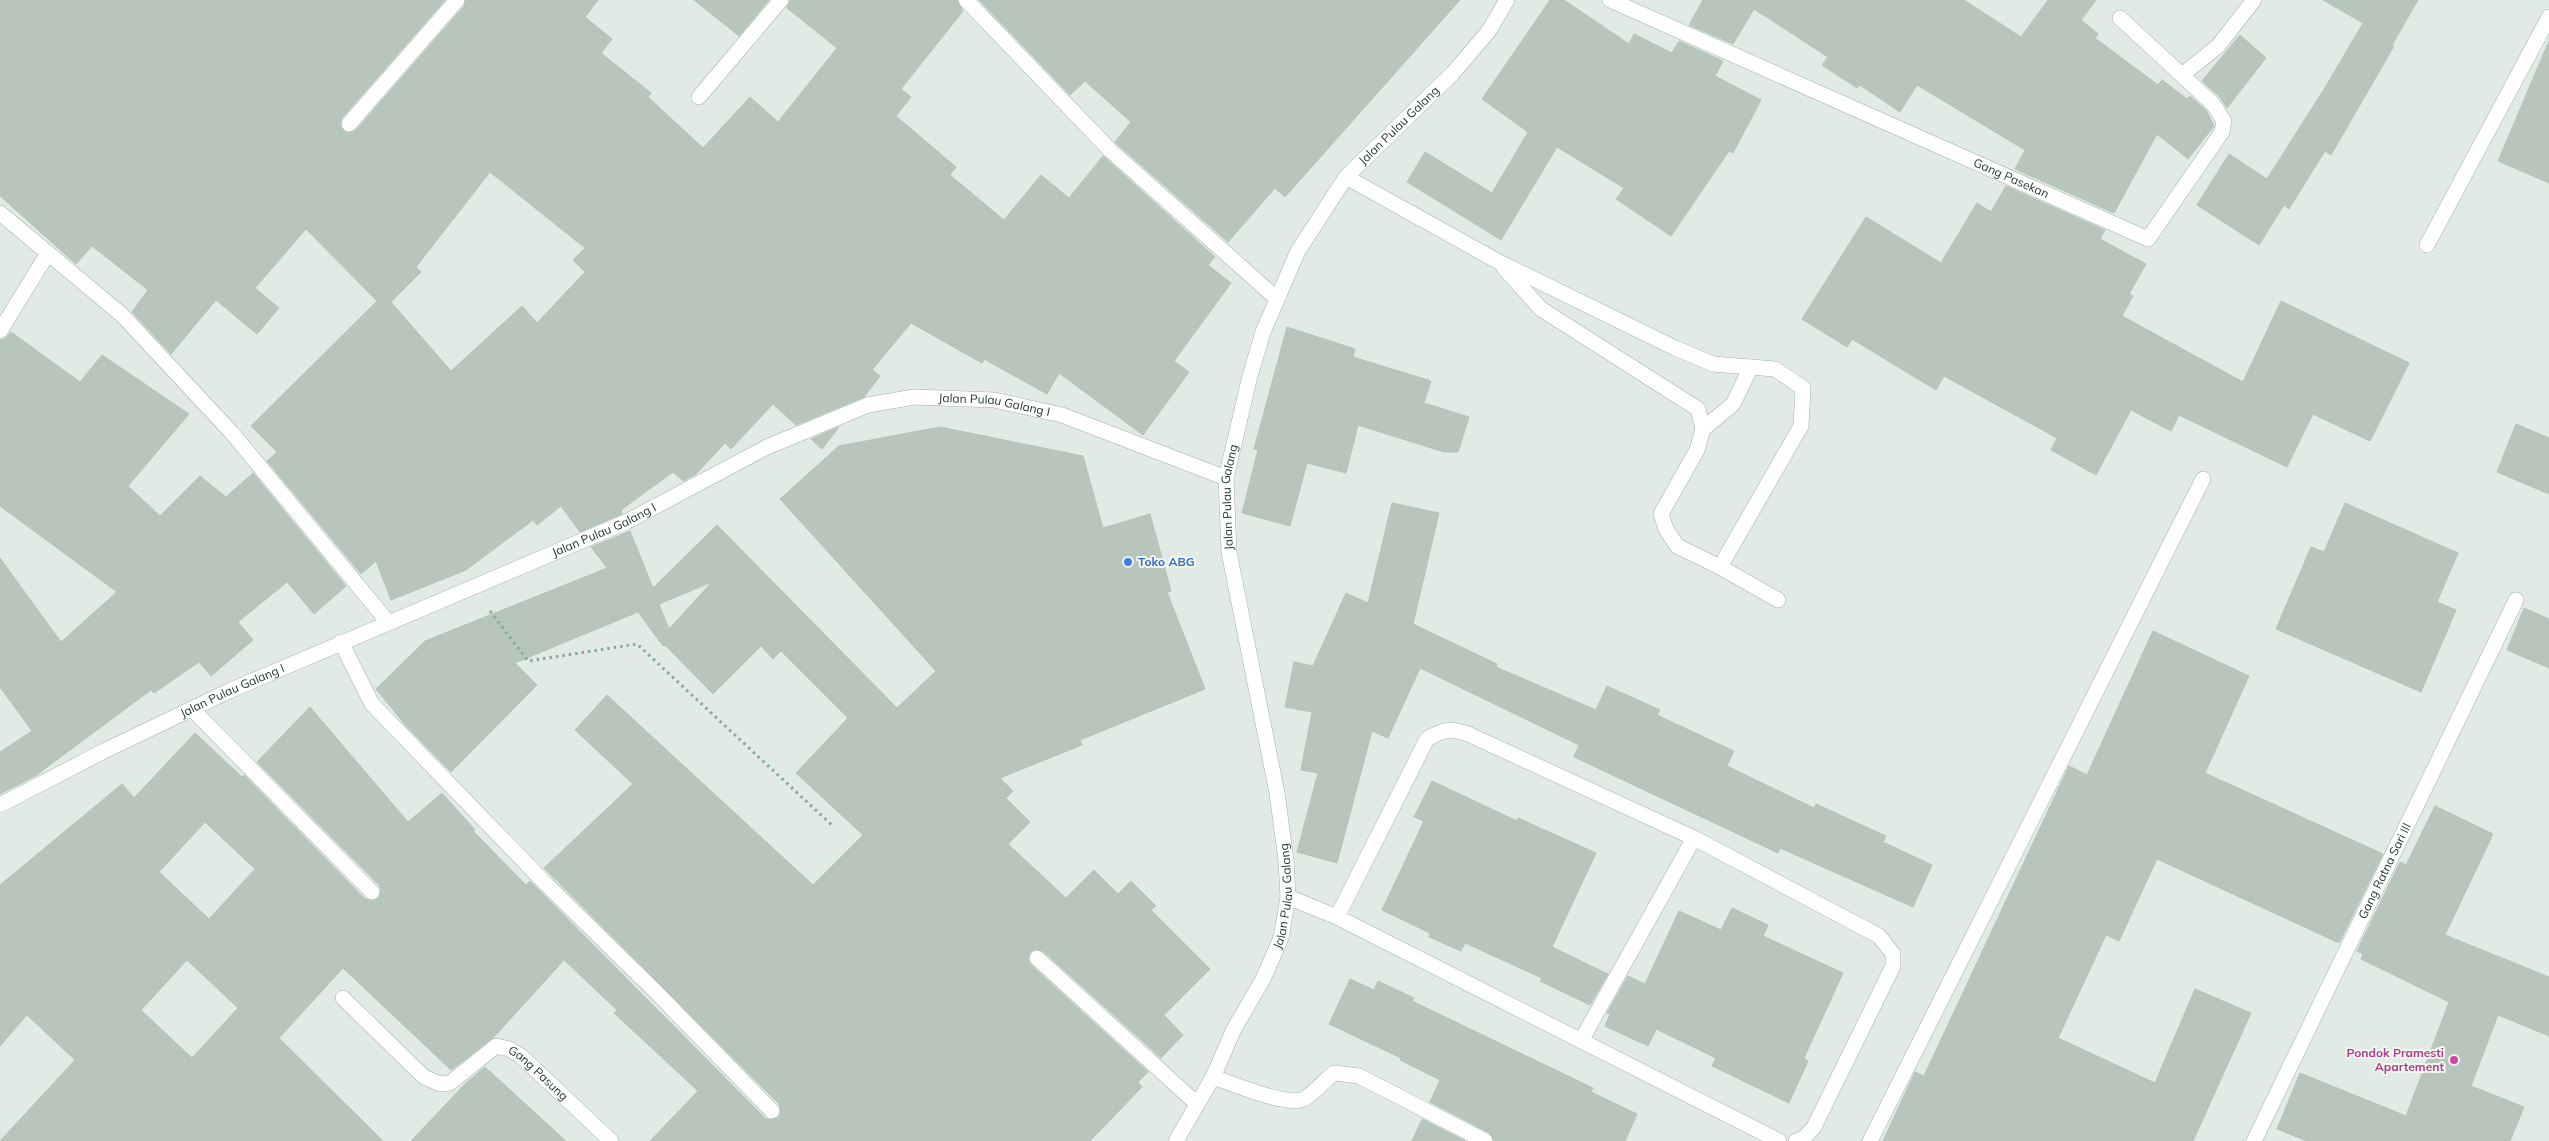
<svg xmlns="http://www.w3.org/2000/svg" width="2549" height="1141" font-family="Mulish,sans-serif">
  <rect width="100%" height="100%" fill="#e1eae5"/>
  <g fill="#b7c5bd" stroke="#b4c3bb" fill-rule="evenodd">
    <path d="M 0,0 L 445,0 L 342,118 L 340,127 L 348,133 L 356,130 L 464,6 L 466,0 L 598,0 L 585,17 L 612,39 L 601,53 L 651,93 L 648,97 L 703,148 L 750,97 L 778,122 L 837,48 L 787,8 L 790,0 L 957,0 L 963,11 L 901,89 L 911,97 L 896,116 L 956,167 L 950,175 L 1004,220 L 1041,175 L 1069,198 L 1103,156 L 1215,257 L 1208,265 L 1231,283 L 1174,361 L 1189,372 L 1143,435 L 1059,373 L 1047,394 L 984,359 L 982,363 L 911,323 L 872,370 L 880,376 L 864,397 L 796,425 L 773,404 L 731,449 L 725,443 L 696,474 L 683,481 L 673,472 L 621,510 L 622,514 L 580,532 L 561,506 L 537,525 L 533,520 L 466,570 L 391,600 L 376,561 L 361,574 L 267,461 L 277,452 L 251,426 L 377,301 L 306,229 L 255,288 L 279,308 L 257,334 L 216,300 L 171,354 L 132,312 L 148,290 L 92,246 L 76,264 L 0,196 ZM 490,172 L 585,248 L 573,260 L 585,272 L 537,323 L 522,306 L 451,371 L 391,302 L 421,272 L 416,267 Z"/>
    <polygon points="694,0 769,0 739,36"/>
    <polygon points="979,0 1460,0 1285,197 1275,188 1228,242 1115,142 1131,122 1085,81 1070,95"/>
    <polygon points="1550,0 1564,0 1629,44 1634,34 1672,53 1679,41 1723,61 1715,76 1761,100 1733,153 1729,151 1671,236 1616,199 1624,188 1557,147 1501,240 1407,182 1425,152 1492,193 1528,132 1482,99"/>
    <polygon points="1703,0 1964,0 2021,37 2048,0 2096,0 2081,20 2098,34 2095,38 2158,85 2162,80 2187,99 2190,96 2206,110 2214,126 2188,159 2157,134 2114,213 2015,169 2025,150 1917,85 1900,112 1860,85 1857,88 1822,65 1828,57 1754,9 1733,44 1689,25"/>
    <polygon points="2323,0 2418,0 2392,45 2394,46 2331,155 2325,151 2289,209 2284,205 2259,245 2197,205 2229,154 2267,179 2326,86 2363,23"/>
    <polygon points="2240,35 2266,58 2227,108 2220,97 2202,81"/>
    <polygon points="2549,41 2549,183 2498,161"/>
    <polygon points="2006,186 2105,230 2100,239 2146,264 2129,294 2133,296 2122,316 2243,382 2281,301 2409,363 2370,441 2313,414 2287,467 2179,415 2171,431 2131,410 2096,475 2051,450 2057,438 1944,376 1936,390 1852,339 1847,347 1802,319 1866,217 1941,263 1977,203 1991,212"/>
    <polygon points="1287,327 1355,349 1353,357 1431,381 1424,403 1469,417 1458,452 1444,452 1358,425 1346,473 1307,463 1290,526 1242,513 1258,450 1254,449"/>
    <polygon points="11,332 80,382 102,355 189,414 128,486 160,516 200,476 226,497 253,473 346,586 314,614 287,582 238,622 253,640 211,676 199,662 154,693 151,690 35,776 0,794 0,752 32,731 0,687 0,558 61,642 117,592 0,506 0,340 5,339"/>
    <polygon points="2516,424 2549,438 2549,494 2497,472"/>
    <polygon points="839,427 822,449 811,439"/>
    <path d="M 940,427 L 1083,456 L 1103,528 L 1150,514 L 1171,591 L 1167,592 L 1205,689 L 1080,740 L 1082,745 L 1000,778 L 1013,791 L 1006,798 L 1030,822 L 1008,844 L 1066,898 L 1094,870 L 1118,894 L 1131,881 L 1156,906 L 1151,910 L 1210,969 L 1164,1015 L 1183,1035 L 1161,1058 L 1043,951 L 1035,949 L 1030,952 L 1028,960 L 1031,965 L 1148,1072 L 1138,1082 L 1142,1087 L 1090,1141 L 650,1141 L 698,1091 L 614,1013 L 617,1010 L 564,960 L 494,1037 L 451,1070 L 343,968 L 279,1038 L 383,1141 L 0,1141 L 75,1060 L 27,1015 L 0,1046 L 0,885 L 122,784 L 134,798 L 195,733 L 242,777 L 244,775 L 365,899 L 374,901 L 379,898 L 381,890 L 379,885 L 257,762 L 310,707 L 408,822 L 442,793 L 475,830 L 473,831 L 526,885 L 530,881 L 765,1118 L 770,1120 L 778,1118 L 781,1113 L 779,1104 L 544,868 L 633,784 L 575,730 L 607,695 L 813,885 L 863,835 L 796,773 L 848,718 L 781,651 L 773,659 L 761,646 L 713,694 L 665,645 L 663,646 L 638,612 L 515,663 L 537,685 L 451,772 L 407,727 L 376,689 L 425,641 L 607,568 L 591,547 L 630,531 L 653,588 L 717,525 L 897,708 L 936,671 L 780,499 L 839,446 ZM 712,582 L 669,629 L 659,604 ZM 205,822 L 255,869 L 209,919 L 159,872 ZM 187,960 L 238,1008 L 192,1058 L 141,1010 Z"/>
    <polygon points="1392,503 1439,513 1413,624 1497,664 1496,667 1596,710 1607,686 1660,710 1657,715 1734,751 1727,766 1814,808 1816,804 1886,836 1883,842 1932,865 1913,907 1780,848 1778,853 1574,757 1579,745 1420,668 1388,738 1372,731 1337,863 1297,852 1318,773 1301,770 1312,712 1285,707 1294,662 1313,666 1346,593 1368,603"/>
    <polygon points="2345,503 2458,553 2437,602 2456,610 2421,692 2276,629 2311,547 2324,552"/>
    <polygon points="2524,608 2549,619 2549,668 2507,650"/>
    <polygon points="2153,631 2249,676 2205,773 2383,854 2339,943 2157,859 2119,941 2106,935 2058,1038 2155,1083 2195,989 2251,1013 2193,1141 1883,1141 1915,1072 1924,1076 2069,766 2087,775"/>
    <polygon points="1432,781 1517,821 1518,818 1596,853 1552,947 1608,974 1590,1005 1540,981 1542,978 1465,943 1461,951 1429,937 1430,933 1382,910 1424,821 1414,817"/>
    <polygon points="2435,806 2493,834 2445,935 2549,977 2549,1036 2498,1015 2471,1086 2524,1107 2510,1141 2307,1141 2277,1129 2300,1073 2406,1116 2449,1002 2361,959 2363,954 2357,951 2400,862 2406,865"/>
    <polygon points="1732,908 1768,925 1763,936 1843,973 1804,1058 1808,1061 1789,1103 1712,1066 1716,1058 1656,1029 1648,1046 1605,1026 1610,1014 1607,1013 1628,976 1645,984 1679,911 1721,930"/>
    <polygon points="1350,979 1374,990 1378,981 1414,998 1412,1001 1593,1088 1591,1092 1637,1114 1625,1141 1494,1141 1489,1133 1430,1102 1440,1080 1400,1060 1401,1058 1329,1024"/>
    <polygon points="485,1067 566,1141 411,1141 466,1083"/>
    <polygon points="1422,1119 1465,1141 1412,1141"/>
  </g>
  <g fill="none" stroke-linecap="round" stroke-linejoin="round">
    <defs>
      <g id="minor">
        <polyline points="966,0 1110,150 1276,298"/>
        <path id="s1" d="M 1610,0 L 2148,239 L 2222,132 L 2224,121 L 2213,104 L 2120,18"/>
        <polyline points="2182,75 2218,46 2254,0"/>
        <polyline points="699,97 781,0"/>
        <polyline points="349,124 457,0"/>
        <polyline points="1346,177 1499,262 1675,348 1713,364 1775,369 1803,388 1801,426 1720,567"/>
        <polyline points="0,213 122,315 232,433 388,622"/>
        <polyline points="2427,245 2549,17"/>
        <polyline points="1504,268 1541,309 1698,409 1703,429 1697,450 1661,514 1666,529 1677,546 1720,567 1778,600"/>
        <polyline points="0,331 48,253"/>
        <polyline points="1703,429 1733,404 1751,367"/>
        <polyline points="341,642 372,704 547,885 656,992 772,1111"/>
        <polyline points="192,709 372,892"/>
        <path id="s2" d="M 0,805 L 104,751 L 229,691 L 626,522 L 767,447 L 868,405 L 914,397 L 994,400 L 1062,415 L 1226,478"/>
        <polyline points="1288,897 1337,917 1779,1141"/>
        <path d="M 1337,917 L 1427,739 C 1444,729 1449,728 1468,734 L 1694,838 L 1879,936 L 1893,954 L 1893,966 L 1814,1127 L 1804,1138 L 1796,1141"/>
        <polyline points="1037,958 1197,1104"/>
        <path id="s3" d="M 343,998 L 424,1077 L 440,1084 L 450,1083 L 496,1046 L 509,1049 L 521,1056 L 611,1141"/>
        <polyline points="1581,1041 1694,838"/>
        <path d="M 1213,1077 C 1232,1083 1286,1107 1304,1099 C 1314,1093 1325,1080 1334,1073 L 1359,1076 L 1485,1141"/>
        <path id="s4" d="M 1176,1141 L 1213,1077 L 1234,1029 L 1263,979 L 1281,938 L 1288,897 L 1286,860 L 1277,793 L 1229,552 L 1226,478 L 1250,376 L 1263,332 L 1298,251 L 1346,177 L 1453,73 L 1488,32 L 1507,0"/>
        <polyline points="1870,1141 2203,479"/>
        <path id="s5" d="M 2254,1141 L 2516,600"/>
      </g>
    </defs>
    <use href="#minor" stroke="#a4b2ab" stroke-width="16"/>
    <polyline stroke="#84ab98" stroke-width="3" stroke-dasharray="2.5 4" stroke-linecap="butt" points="490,611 528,661 637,644 834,827"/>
    <use href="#minor" stroke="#fff" stroke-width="15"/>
  </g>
  <circle fill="#3f7fe0" stroke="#f1f7f3" stroke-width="2" cx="1128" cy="562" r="5"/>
  <circle fill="#d1479c" stroke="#f1f7f3" stroke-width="2" cx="2454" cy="1060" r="5"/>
  <g text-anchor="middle" stroke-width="4" stroke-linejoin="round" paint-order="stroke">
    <g font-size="12" fill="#233a30" stroke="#f1f7f3">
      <text dy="4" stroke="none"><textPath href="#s4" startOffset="1096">Jalan Pulau Galang</textPath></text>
      <text dy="4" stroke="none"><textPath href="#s1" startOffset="439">Gang Pasekan</textPath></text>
      <text dy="4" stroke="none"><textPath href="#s2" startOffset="1084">Jalan Pulau Galang I</textPath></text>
      <text dy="4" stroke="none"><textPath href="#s4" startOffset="676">Jalan Pulau Galang</textPath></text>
      <text dy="4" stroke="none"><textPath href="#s2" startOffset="664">Jalan Pulau Galang I</textPath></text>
      <text dy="4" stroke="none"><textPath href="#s2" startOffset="259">Jalan Pulau Galang I</textPath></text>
      <text dy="4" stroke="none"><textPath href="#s5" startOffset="300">Gang Ratna Sari III</textPath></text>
      <text dy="4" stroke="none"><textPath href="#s4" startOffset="271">Jalan Pulau Galang</textPath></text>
      <text dy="4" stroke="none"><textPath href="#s3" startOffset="251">Gang Pasung</textPath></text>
    </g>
    <g font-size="12" font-weight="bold" fill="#366cbe" stroke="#f1f7f3" text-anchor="start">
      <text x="1138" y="566">Toko ABG</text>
    </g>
    <g font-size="12" font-weight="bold" fill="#b23c85" stroke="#f1f7f3" text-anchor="end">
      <text x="2444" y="1057">Pondok Pramesti<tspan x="2444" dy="14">Apartement</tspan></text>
    </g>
  </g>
</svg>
